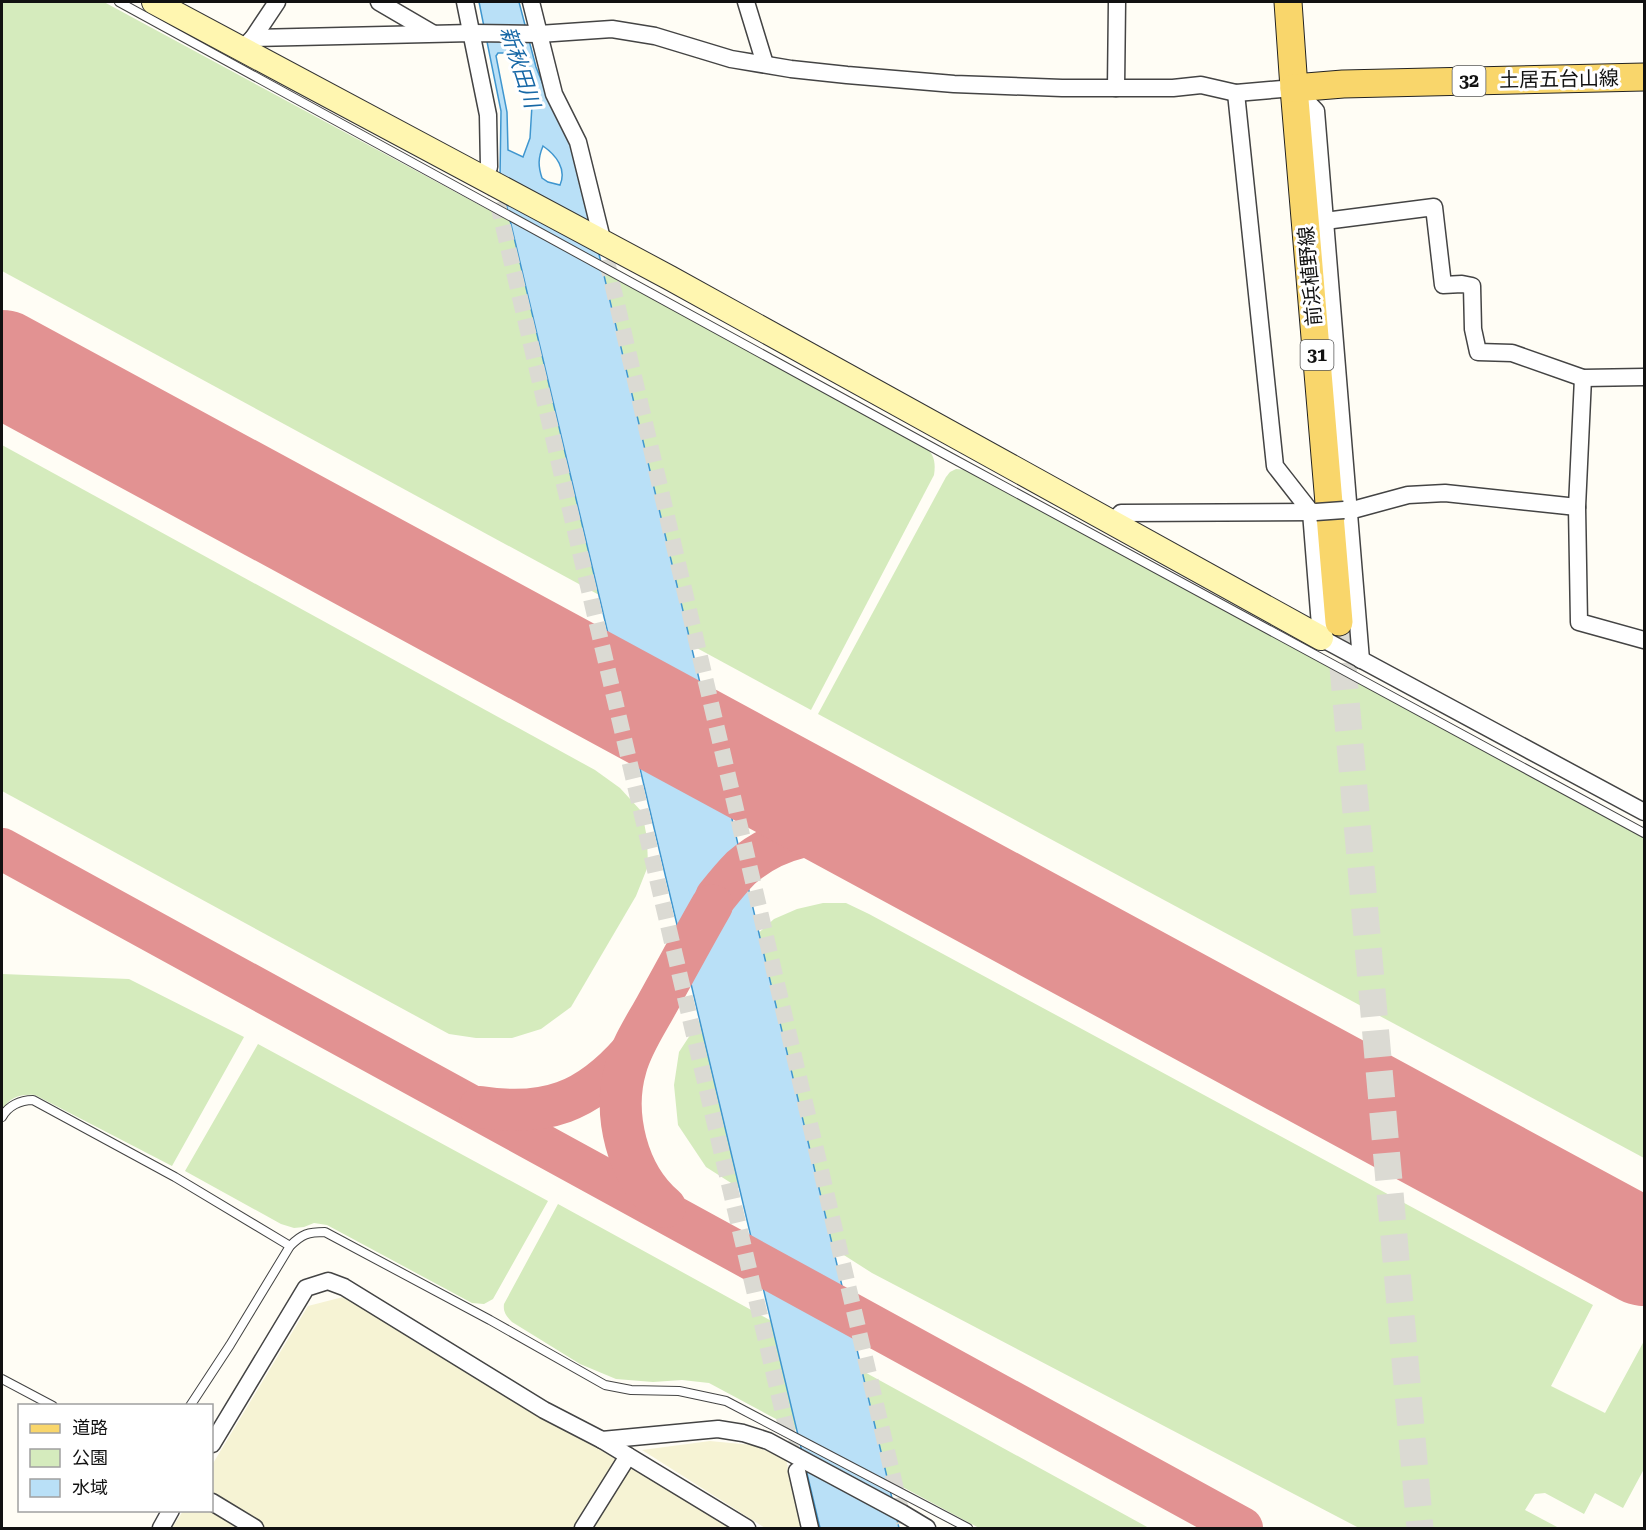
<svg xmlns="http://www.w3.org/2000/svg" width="1646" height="1530" font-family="'Roboto Serif','Noto Sans JP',serif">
  <rect width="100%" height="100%" fill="#fffdf5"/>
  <g fill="#f6f3d4">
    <polygon points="343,1297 619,1461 577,1528 265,1528 212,1495 212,1465 308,1306"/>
    <polygon points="710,1441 752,1445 786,1459 801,1528 765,1528 642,1450"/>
    <polygon points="630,1462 739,1528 588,1528"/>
    <polygon points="212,1510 246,1528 172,1528 183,1511"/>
  </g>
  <g fill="#d5ebbd">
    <path d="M 2,2 L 104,2 L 923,445 C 934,453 936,462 934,475 L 811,710 L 2,271 Z"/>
    <polygon points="2,445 595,770 620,788 642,812 647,838 648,866 636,896 571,1007 541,1029 512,1038 476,1038 449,1034 2,791"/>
    <polygon points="956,469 968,470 1644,838 1644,1158 818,714 946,477 950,472"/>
    <polygon points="823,903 846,903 869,914 1593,1305 1551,1386 1605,1413 1644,1341 1644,1469 1623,1508 1595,1493 1584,1514 1545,1493 1535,1494 1525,1510 1559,1528 1359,1528 872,1273 706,1167 678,1125 674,1085 679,1052 755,936 774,919 797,909"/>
    <path d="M 2,974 L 129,979 L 244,1037 L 172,1166 L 35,1095 C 20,1094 10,1097 2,1110 Z"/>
    <polygon points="258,1044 548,1201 493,1299 484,1304 472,1303 327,1225 314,1223 304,1227 294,1228 281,1224 185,1171"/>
    <path d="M 558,1204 L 1149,1528 L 979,1528 L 709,1383 L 682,1380 L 653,1382 L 616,1379 L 580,1364 L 512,1322 C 506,1316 503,1312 504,1304 Z"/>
  </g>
  <path fill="#b9e0f7" stroke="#3f96cf" stroke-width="1.5" fill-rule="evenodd" d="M 479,2 L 519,2 L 536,67 L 548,97 L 574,148 L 899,1528 L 820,1528 L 500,178 L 501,111 ZM 498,53 L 504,53 L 512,60 L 523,90 L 532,105 L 530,138 L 523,157 L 508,150 L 507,112 L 496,56 ZM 543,146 C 556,155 567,169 560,185 L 548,182 L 542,178 C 538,166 538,158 543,146 Z"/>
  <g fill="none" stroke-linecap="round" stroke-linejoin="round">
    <g stroke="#e29292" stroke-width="42">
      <polyline points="2,849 1242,1528"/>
      <path d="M 716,897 C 724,887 732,877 741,868 C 775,838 824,826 868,837 C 880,840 892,846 903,851"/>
      <path d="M 480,1107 C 546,1117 587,1102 631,1052"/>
      <path d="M 665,1207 C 627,1175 612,1114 626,1067 C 632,1045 645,1026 656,1006 C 675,972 693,938 712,905"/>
    </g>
    <polyline stroke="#e29292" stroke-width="106" points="2,363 1644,1253"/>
    <g stroke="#dbdad3" stroke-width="16" stroke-dasharray="16 8" stroke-linecap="butt">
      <polyline points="492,179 795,1464"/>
      <polyline points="601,236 904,1523"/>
    </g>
    <polyline stroke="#dbdad3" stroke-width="27" stroke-dasharray="27 14" stroke-linecap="butt" points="1339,622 1420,1528"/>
    <defs>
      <g id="lane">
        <polyline points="119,2 950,457 1644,833"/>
        <path d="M 2,1117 C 8,1106 20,1100 33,1100 L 175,1177 L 290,1246"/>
        <polyline points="2,1379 53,1406"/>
        <path d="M 190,1406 L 230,1345 L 290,1246 C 302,1234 308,1232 325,1232 L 490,1320 L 605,1385 L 631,1390 L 679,1391 L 726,1401 L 968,1528"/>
      </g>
      <g id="street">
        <polyline points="379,2 432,33"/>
        <polyline points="465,2 488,115 489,167"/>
        <polyline points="531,2 554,94 578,142 601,235"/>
        <polyline points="746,2 765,64"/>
        <polyline points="253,38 277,2"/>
        <polyline points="242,49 253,38 472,33 539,34 612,29 655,36 731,59 791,69 847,75 954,84 1062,88 1173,88 1201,85 1236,93 1294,88 1316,111 1361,660"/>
        <polyline points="1116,88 1117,2"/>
        <polyline points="1236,93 1275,466 1311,512 1321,638 1644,812"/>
        <polyline points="1325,221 1434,207 1443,285 1462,284 1472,286 1473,329 1478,352 1512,353 1583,378 1644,377"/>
        <polyline points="1583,378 1577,507 1579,622 1644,640"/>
        <polyline points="1344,510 1349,511 1408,495 1445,493 1577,507"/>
        <polyline points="1113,522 1121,513 1316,512"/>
        <polyline points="602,1440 747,1528"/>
        <polyline points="212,1444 306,1288 328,1281 344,1287 544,1410 602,1440 718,1429 743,1433 768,1441 902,1513 927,1528"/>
        <polyline points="797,1471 810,1528"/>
        <polyline points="212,1502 255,1528"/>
        <polyline points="161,1528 171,1510"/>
        <polyline points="583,1528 628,1456"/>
      </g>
      <polyline id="secondary" points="154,2 670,278 1321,638"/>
      <g id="primary">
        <polyline points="1288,2 1294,88 1339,622"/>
        <polyline points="1294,88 1343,84 1644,77"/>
      </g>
    </defs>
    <use href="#lane" stroke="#444" stroke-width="10"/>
    <use href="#street" stroke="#444" stroke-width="19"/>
    <use href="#secondary" stroke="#333" stroke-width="26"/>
    <use href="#primary" stroke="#222" stroke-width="29"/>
    <use href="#lane" stroke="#fff" stroke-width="8"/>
    <use href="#street" stroke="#fff" stroke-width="16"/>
    <use href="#secondary" stroke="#fff6b0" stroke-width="24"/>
    <use href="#primary" stroke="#f9d66b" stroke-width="27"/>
    <defs>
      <polyline id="street-bridge" points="1316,512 1344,510"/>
    </defs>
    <use href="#street-bridge" stroke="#444" stroke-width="19" stroke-linecap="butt"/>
    <use href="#street-bridge" stroke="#fff" stroke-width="16"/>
  </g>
  <g text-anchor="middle" stroke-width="6" stroke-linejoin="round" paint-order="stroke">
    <g fill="#fff" stroke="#585858" stroke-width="1.5">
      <rect x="1452.5" y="66" width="33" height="30" rx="4.5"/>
      <rect x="1300.5" y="340" width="33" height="30" rx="4.5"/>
    </g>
    <g font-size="18" font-weight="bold" fill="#111">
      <text x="1469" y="87">32</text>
      <text x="1317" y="361">31</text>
    </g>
    <g font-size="20" fill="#111" stroke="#fff">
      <text transform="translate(1559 79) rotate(-1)" y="7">土居五台山線</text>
      <text transform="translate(1310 276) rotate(-95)" y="7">前浜植野線</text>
    </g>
    <g font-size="21" font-style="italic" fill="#1768a6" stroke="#fff">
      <text transform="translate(520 67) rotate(72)" y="7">新秋田川</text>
    </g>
  </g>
  <rect width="1646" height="1530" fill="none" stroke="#111111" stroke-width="6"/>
  <rect x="18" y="1404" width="195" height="108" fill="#ffffff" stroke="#a0a0a0" stroke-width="1.5"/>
  <rect x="30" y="1424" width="30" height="9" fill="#f9d66b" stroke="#a0a0a0" stroke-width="1.5"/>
  <text x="72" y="1434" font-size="18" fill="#111111">道路</text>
  <rect x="30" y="1449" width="30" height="18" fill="#d5ebbd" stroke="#a0a0a0" stroke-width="1.5"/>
  <text x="72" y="1464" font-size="18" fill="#111111">公園</text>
  <rect x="30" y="1479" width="30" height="18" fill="#b9e0f7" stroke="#a0a0a0" stroke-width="1.5"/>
  <text x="72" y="1494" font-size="18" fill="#111111">水域</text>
</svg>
